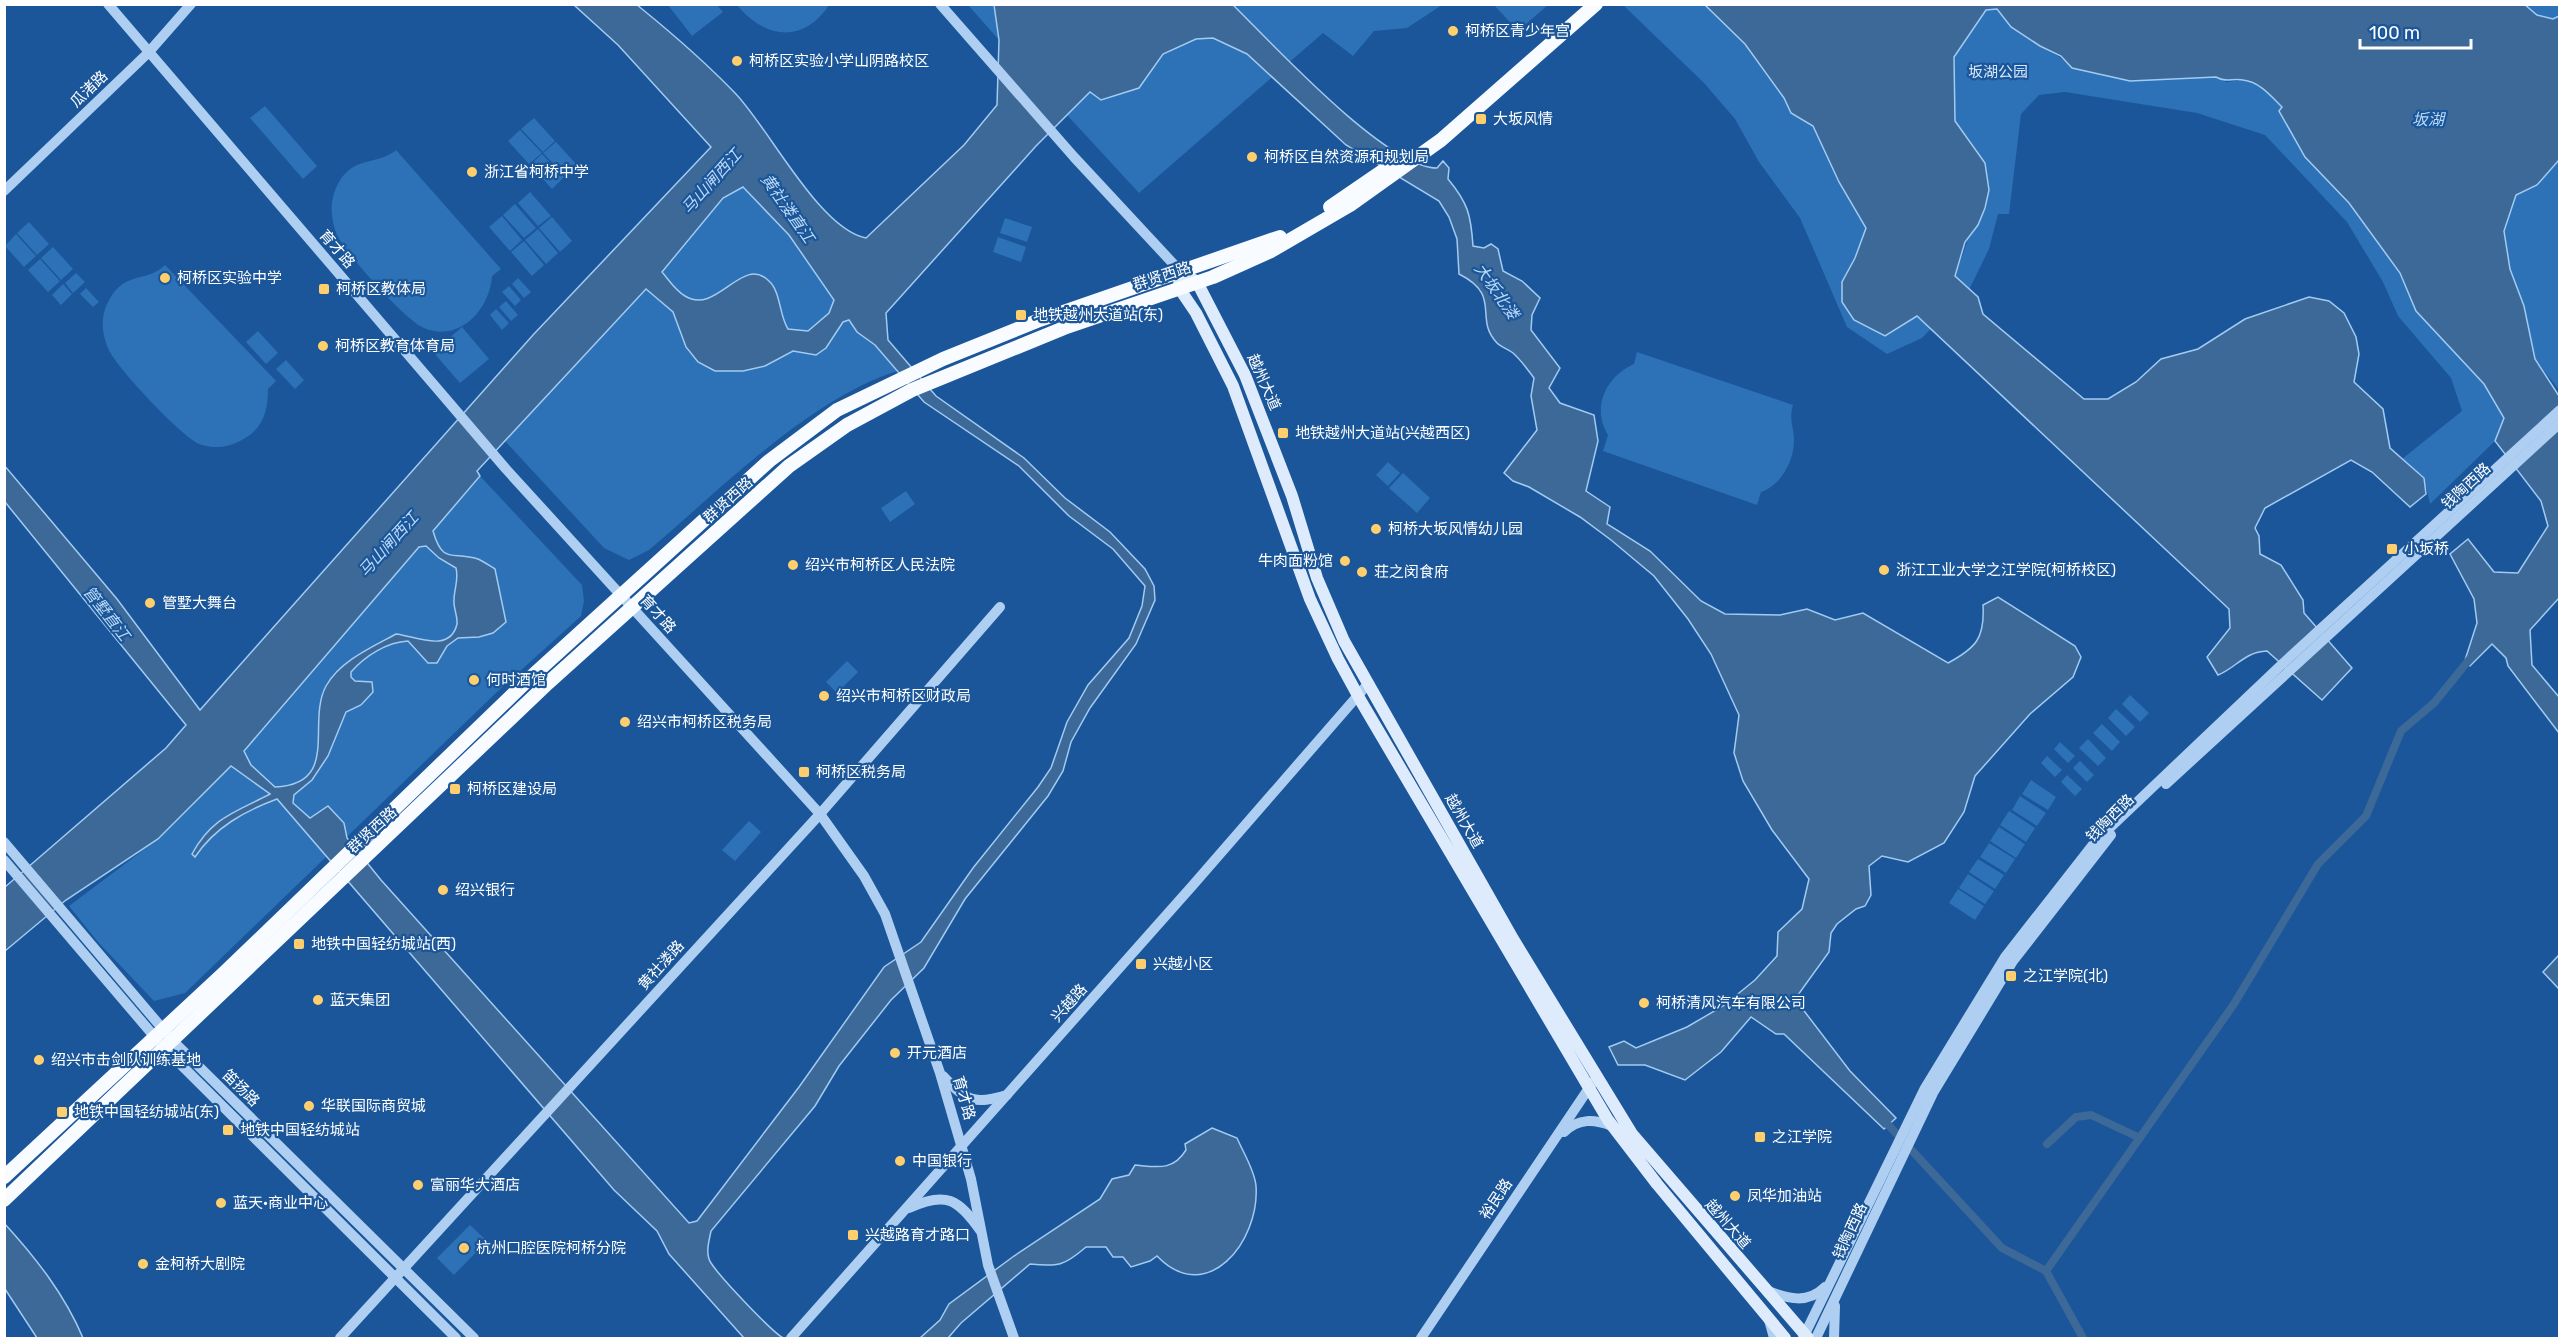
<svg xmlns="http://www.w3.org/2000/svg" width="2564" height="1343" font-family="Rubik,'Noto Sans SC',sans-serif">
  <rect width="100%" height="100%" fill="#1a5699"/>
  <g fill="#2d71b6">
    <polygon points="668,5 717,5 723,12 692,36"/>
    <path d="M 737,5 L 829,5 C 803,45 764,38 737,5 Z"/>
    <polygon points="968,5 994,5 999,40"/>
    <polygon points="1233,5 1442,5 1407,28 1374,31 1353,56 1323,33 1139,193 1067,115 1090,92 1139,88 1163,54 1196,39"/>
    <polygon points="1494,5 1548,5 1518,31"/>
    <path d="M 1623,5 L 1705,5 L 1745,44 L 1784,98 L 1791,112 L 1813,126 L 1839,182 L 1866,228 L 1855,258 L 1842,282 L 1917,316 L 1925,324 L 1955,277 L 1968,239 L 1978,225 L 1985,208 L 1989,189 L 1985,163 L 1955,121 L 1954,57 L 1986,10 L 1997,9 C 2009,25 2023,37 2041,47 C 2054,54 2062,57 2072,68 L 2216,77 L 2226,82 L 2243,80 L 2261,86 L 2282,107 L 2305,157 L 2349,203 L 2400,273 L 2416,311 L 2484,384 L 2504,418 L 2495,441 L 2430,504 L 2424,478 L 2402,459 L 2462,411 L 2451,378 L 2398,316 L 2383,282 L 2347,222 L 2265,135 L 2197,113 L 2065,92 L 2039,95 L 2021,114 L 2009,214 L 1998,214 L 1989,249 L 1969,290 L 1922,338 L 1887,354 L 1847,327 L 1800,218 L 1759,162 L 1735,119 L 1704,83 Z"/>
    <polygon points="2524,5 2559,5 2559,16 2553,19 2536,15"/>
    <polygon points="265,106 317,166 303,179 250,118"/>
    <polygon points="534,118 555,141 543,152 521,129"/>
    <polygon points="520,130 542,153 529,164 508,141"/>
    <polygon points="556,142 577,165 565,176 543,153"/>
    <path d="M 396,150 L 501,269 L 492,276 C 490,309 460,343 424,328 C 406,321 346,254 337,235 C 330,218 329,199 339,182 C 355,155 377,166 396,150 Z"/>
    <polygon points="542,154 564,177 552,189 530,165"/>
    <polygon points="2559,160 2559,390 2535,359 2524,306 2510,269 2504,230 2516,195 2537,185"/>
    <path d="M 743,187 L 789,235 L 857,332 L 875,345 L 897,371 C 808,400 721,489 649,550 L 629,560 L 604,548 L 505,441 L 668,266 L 723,198 Z"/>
    <polygon points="530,192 551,216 538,226 518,203"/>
    <polygon points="515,204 536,228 524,238 503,215"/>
    <polygon points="502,216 522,240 510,251 489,227"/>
    <polygon points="552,217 572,241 560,252 539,228"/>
    <polygon points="1005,218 1032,227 1027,242 1000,233"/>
    <polygon points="29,222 49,244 37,255 17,233"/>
    <polygon points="538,229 558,253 546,264 525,240"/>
    <polygon points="16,234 36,256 24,267 5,246"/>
    <polygon points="998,237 1026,247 1021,262 993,252"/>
    <polygon points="524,241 544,265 532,276 511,252"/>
    <polygon points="53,247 73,269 61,280 41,258"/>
    <polygon points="40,259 60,281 48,292 28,270"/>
    <path d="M 165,265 L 276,381 L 268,389 C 268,409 264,426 247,437 C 232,447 216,450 199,444 C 181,436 119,370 110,352 C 102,337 100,319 107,304 C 124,269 145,284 165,265 Z"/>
    <polygon points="76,273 85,282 73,293 65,283"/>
    <polygon points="518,278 531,292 524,298 512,284"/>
    <polygon points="63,284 72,294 61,305 52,295"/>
    <polygon points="509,286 521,300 515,306 502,292"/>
    <polygon points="86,288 99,302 93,307 80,294"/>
    <polygon points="506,301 518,315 511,321 499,307"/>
    <polygon points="496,309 509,323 502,330 490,315"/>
    <polygon points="462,327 489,359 460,383 433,352"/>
    <polygon points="258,331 278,353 266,364 246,342"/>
    <path d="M 1637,352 L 1793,405 C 1789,418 1793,425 1794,438 C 1795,459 1782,485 1761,492 L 1757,505 L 1603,451 L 1608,435 C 1591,408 1606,376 1634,364 Z"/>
    <polygon points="286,360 304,380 295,389 276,369"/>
    <polygon points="1388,462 1400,473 1388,486 1376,475"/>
    <polygon points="1403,473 1430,498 1417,513 1389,488"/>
    <polygon points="480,476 582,585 584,601 581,616 498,691 185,993 154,1001 98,942 69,906 158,839 221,776"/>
    <polygon points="906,491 915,504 890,522 881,508"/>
    <polygon points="847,661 858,672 837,693 826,682"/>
    <polygon points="2130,695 2149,713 2140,722 2122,704"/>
    <polygon points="2116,709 2135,727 2126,736 2108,718"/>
    <polygon points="2102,724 2120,742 2112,751 2093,733"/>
    <polygon points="2088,739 2106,758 2098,766 2079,748"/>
    <polygon points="2060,742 2075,756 2068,763 2054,749"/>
    <polygon points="2047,756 2062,770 2055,777 2041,763"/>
    <polygon points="2080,761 2094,775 2087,782 2073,768"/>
    <polygon points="2067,775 2082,789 2075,796 2061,782"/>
    <polygon points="2031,780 2056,797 2048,810 2022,794"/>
    <polygon points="2020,796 2046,813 2037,826 2012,810"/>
    <polygon points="2009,811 2035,828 2026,842 2000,825"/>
    <polygon points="749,821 761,832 735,861 722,850"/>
    <polygon points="1999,827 2025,844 2016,858 1990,841"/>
    <polygon points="1989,843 2015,859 2006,873 1980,857"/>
    <polygon points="1978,859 2004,875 1995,889 1969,872"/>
    <polygon points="1968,874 1994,891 1985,904 1959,888"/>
    <polygon points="1958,889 1984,906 1975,920 1949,903"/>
    <polygon points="470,1225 487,1241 454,1275 437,1258"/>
  </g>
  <g fill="#3d6998" stroke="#a1cbf3" stroke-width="1.5" fill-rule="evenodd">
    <path d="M 2524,4 L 2537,15 L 2553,19 L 2559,16 L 2559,160 L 2537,185 L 2516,195 L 2504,231 L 2510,269 L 2524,306 L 2535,359 L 2559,396 L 2559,598 L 2530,630 L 2532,665 L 2559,697 L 2559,733 L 2508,666 L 2506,658 L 2492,644 L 2470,666 L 2465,660 L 2477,623 L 2474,599 L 2450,554 L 2468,539 L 2494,572 L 2518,573 L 2548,526 L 2541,501 L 2495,441 L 2504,418 L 2484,384 L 2416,311 L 2400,273 L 2349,203 L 2305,157 L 2279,111 L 2282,107 C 2271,96 2260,82 2243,80 C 2232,78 2227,83 2216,77 L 2130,81 L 2072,68 L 2061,56 L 2040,46 L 2011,27 L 1997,9 L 1986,10 L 1954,57 L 1955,121 L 1985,163 L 1989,190 L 1985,208 L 1978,225 L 1965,242 L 1955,276 L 1978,297 L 1983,314 L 2084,399 L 2108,399 L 2136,382 L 2161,359 L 2198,349 L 2245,319 L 2309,297 L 2329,301 L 2344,313 L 2356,337 L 2359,354 L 2354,382 L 2383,409 L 2390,448 L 2424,478 L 2426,494 L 2410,507 L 2372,472 L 2351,460 L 2265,508 L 2255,528 L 2259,536 L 2260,554 L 2281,565 L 2303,600 L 2304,613 L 2352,668 L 2322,700 L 2267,651 C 2244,652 2236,668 2218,675 L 2207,657 L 2230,628 L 2229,609 L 1917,316 L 1885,336 L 1854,320 L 1842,302 L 1842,282 L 1855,258 L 1866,228 L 1839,182 L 1813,126 L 1791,113 L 1784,98 L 1745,44 L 1705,5 Z"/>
    <path d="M 574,5 L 637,5 L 642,9 C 674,35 706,63 735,93 C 769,128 819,229 866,238 L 964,145 L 997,105 L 999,40 L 994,5 L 1233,5 C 1272,43 1386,168 1437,168 L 1443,161 L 1449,168 L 1448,179 C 1468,203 1471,215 1473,246 L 1484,248 L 1491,244 L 1498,249 L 1503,271 L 1522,281 L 1540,298 L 1532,315 L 1531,330 L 1560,368 L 1549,388 L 1560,403 L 1594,415 L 1598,441 L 1586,491 L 1610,507 L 1607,524 L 1650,551 L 1701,601 L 1725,614 L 1780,615 L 1807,609 L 1835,620 L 1863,613 L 1948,663 C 1976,648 1985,638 1983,605 L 1998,597 L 2075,646 L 2081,657 L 2073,677 L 2030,714 L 1975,776 L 1964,812 L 1944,843 L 1908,862 L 1882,856 L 1869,866 L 1871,895 L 1865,906 L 1856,909 L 1837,924 L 1831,933 L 1829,952 L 1795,999 L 1850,1071 L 1896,1118 L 1884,1129 L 1784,1034 L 1776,1034 L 1751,1017 L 1721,1052 L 1685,1080 L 1645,1065 L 1618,1065 L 1609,1047 L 1624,1041 L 1636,1048 L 1687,1027 L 1723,1006 L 1755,980 L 1777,956 L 1778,932 L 1802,909 L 1809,879 L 1772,830 L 1743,781 L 1734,753 L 1739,715 L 1711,654 L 1688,619 L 1654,576 L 1611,540 L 1580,517 L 1529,487 L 1513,481 L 1504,473 L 1537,430 L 1531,396 L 1534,378 C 1528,370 1521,360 1513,353 C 1508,349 1501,347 1497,343 C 1473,318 1503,296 1459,274 L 1457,239 L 1449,217 L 1439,201 L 1346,145 L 1247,54 L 1213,38 L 1196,39 L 1163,54 L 1139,88 L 1101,100 L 1090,92 L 1036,146 L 886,313 L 888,340 L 936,396 L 1024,458 L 1065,498 L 1110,532 L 1145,569 L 1154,586 L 1155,600 L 1136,644 L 1090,708 L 1071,742 L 1063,771 L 1048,796 L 965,899 L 924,968 L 891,1000 L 839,1066 L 815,1106 L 711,1231 C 709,1241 705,1254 711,1263 C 720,1277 770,1330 783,1338 L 744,1338 L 669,1254 L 657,1231 L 614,1190 L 277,799 C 245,811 215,827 195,857 L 192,854 C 212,817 236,812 270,794 L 231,766 L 158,839 L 66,900 L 5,951 L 5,887 L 166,748 L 186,725 L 5,502 L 4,465 L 117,599 L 200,710 L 533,335 L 711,147 L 618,45 ZM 743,187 L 789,235 L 834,300 L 829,313 L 808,331 L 788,329 C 779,315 781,292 769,281 C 742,254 717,316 685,296 C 675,290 669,280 662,272 L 723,198 ZM 646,289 L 673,312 L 686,347 L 698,362 L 715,371 L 743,371 L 765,366 L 793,351 L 816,355 L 826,348 L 843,322 L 849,320 L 857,332 L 875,345 L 924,402 L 1019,466 L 1069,516 L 1113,549 L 1145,586 L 1142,606 L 1129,638 L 1088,685 L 1067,722 L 1051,768 L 1038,787 L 973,868 L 921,942 L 884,967 L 799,1087 L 697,1221 L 689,1223 L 381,880 L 347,838 L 344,823 L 328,806 L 310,818 L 293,803 L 294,795 L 312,780 L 328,756 L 346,712 L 361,705 L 373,692 L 372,682 L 355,681 L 351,677 L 351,672 C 365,656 387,642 408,641 L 428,663 L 437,663 L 447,646 L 458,638 L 479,637 L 493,633 L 506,622 L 495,569 C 490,566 483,561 478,559 C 451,551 443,565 433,531 L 480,476 L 477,471 ZM 426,546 L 439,558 L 456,568 C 459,580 454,589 454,600 C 453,608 458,616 457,624 C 450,654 415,636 396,634 C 372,647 340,661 326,686 C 306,723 341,784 275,787 L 251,765 L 244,751 L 419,547 Z"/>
    <polygon points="2559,955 2559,989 2543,972"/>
    <path d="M 1212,1128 L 1237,1138 C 1243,1152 1255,1171 1256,1186 C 1260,1241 1207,1308 1157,1256 L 1150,1261 L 1131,1267 L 1123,1257 L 1113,1257 L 1106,1247 L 1086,1247 C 1064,1266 1058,1267 1030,1264 L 961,1323 L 948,1338 L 920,1338 L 940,1320 L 949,1304 L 1014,1256 L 1100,1199 L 1112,1179 L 1129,1175 L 1135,1165 C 1158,1167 1173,1171 1186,1150 L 1185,1144 Z"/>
    <path d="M 4,1223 C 36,1258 65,1295 83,1338 L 37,1338 L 5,1289 Z"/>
  </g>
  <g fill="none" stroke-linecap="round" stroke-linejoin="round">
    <g stroke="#3d6998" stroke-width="8">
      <polyline points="1881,1117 2002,1248 2046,1271 2083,1338"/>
      <polyline points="2047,1144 2076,1117 2091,1115 2140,1138"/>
      <polyline points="2046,1271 2234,1004 2318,864 2366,816 2401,731 2434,703 2473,655"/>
    </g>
    <g stroke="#aecff1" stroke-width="10">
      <polyline points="108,4 506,469 820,814 864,876 885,914 940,1073 971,1179 988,1265 1014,1338"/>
      <polyline points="940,4 1074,157 1180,271"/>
      <polyline points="4,191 148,53 191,4"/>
      <polyline points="2166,784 2560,423"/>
      <polyline points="4,842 173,1041 474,1338"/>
      <polyline points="4,860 165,1049 456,1338"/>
      <path d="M 943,1076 C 966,1101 974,1105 1007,1095"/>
      <path d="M 1564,1132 C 1579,1118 1594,1119 1612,1126"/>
      <path d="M 909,1208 C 946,1191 958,1199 980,1230"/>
      <path d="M 1768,1291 C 1788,1299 1808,1304 1825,1287"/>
      <polyline points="1769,1320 1774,1338"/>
      <polyline points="340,1338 820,814 1000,607"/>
      <polyline points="791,1338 1193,885 1367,685"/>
      <polyline points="1421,1338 1593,1082"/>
      <polyline points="1803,1338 1925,1088 2005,957 2095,842 2279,667 2560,410"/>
      <polyline points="1816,1338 1933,1093 2013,961 2111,835"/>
      <polyline points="1834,1338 1835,1306"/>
    </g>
    <polyline stroke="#ddebfc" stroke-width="12" points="1785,1338 1657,1184 1608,1120 1362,703 1338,659 1310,599 1233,386 1196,313 1179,288 1180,271 1197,282 1245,375 1292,496 1317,578 1344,641 1513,939 1632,1134 1808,1338"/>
    <g stroke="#f8fbff" stroke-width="14">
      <polyline points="1330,207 1403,157"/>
      <polyline points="4,1177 223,974 530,678 769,461 837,410 943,359 1037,321 1280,237"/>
      <polyline points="4,1200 548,683 789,466 847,425 912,390 1064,328 1213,277 1271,251 1350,205 1441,140 1596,4"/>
    </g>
  </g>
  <g fill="#ffcf6e" stroke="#1a5699" stroke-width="2">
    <circle cx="1453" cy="31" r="6"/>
    <circle cx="737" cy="61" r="6"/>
    <rect x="1475" y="113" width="12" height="12" rx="3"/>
    <circle cx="1252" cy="157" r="6"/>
    <circle cx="472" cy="172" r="6"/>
    <circle cx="165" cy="278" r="6"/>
    <rect x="318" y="283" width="12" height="12" rx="3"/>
    <rect x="1015" y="309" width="12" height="12" rx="3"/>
    <circle cx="323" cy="346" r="6"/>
    <rect x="1277" y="427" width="12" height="12" rx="3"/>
    <circle cx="1376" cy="529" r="6"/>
    <rect x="2386" y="543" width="12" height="12" rx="3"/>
    <circle cx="1345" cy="561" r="6"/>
    <circle cx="793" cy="565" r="6"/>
    <circle cx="1884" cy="570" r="6"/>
    <circle cx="1362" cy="572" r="6"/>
    <circle cx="150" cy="603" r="6"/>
    <circle cx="474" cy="680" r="6"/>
    <circle cx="824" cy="696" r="6"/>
    <circle cx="625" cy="722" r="6"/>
    <rect x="798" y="766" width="12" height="12" rx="3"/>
    <rect x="449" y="783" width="12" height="12" rx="3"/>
    <circle cx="443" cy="890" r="6"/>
    <rect x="293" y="938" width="12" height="12" rx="3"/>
    <rect x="1135" y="958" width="12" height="12" rx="3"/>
    <rect x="2005" y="970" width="12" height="12" rx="3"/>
    <circle cx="318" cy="1000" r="6"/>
    <circle cx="1644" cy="1003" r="6"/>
    <circle cx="895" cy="1053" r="6"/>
    <circle cx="39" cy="1060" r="6"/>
    <circle cx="309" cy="1106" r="6"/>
    <rect x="56" y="1106" width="12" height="12" rx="3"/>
    <rect x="222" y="1124" width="12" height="12" rx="3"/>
    <rect x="1754" y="1131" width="12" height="12" rx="3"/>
    <circle cx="900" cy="1161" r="6"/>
    <circle cx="418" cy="1185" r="6"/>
    <circle cx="1735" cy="1196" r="6"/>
    <circle cx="221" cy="1203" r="6"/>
    <rect x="847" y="1229" width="12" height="12" rx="3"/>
    <circle cx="464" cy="1248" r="6"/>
    <circle cx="143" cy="1264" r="6"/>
  </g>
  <g text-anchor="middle" stroke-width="4.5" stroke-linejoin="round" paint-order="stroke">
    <g font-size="15" fill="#fff" stroke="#1a5699" text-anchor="start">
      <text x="1465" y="36">柯桥区青少年宫</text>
      <text x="749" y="66">柯桥区实验小学山阴路校区</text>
      <text x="1493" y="124">大坂风情</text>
      <text x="1264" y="162">柯桥区自然资源和规划局</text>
      <text x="484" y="177">浙江省柯桥中学</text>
      <text x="177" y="283">柯桥区实验中学</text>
      <text x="336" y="294">柯桥区教体局</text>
      <text x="1033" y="320">地铁越州大道站(东)</text>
      <text x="335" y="351">柯桥区教育体育局</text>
      <text x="1295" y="438">地铁越州大道站(兴越西区)</text>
      <text x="1388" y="534">柯桥大坂风情幼儿园</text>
      <text x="2404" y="554">小坂桥</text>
      <text x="1333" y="566" text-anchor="end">牛肉面粉馆</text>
      <text x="805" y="570">绍兴市柯桥区人民法院</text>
      <text x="1896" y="575">浙江工业大学之江学院(柯桥校区)</text>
      <text x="1374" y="577">荘之闵食府</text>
      <text x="162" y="608">管墅大舞台</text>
      <text x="486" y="685">何时酒馆</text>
      <text x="836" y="701">绍兴市柯桥区财政局</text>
      <text x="637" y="727">绍兴市柯桥区税务局</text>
      <text x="816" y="777">柯桥区税务局</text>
      <text x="467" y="794">柯桥区建设局</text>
      <text x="455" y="895">绍兴银行</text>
      <text x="311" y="949">地铁中国轻纺城站(西)</text>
      <text x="1153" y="969">兴越小区</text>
      <text x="2023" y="981">之江学院(北)</text>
      <text x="330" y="1005">蓝天集团</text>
      <text x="1656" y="1008">柯桥清风汽车有限公司</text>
      <text x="907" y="1058">开元酒店</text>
      <text x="51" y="1065">绍兴市击剑队训练基地</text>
      <text x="321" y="1111">华联国际商贸城</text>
      <text x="74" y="1117">地铁中国轻纺城站(东)</text>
      <text x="240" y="1135">地铁中国轻纺城站</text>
      <text x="1772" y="1142">之江学院</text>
      <text x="912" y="1166">中国银行</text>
      <text x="430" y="1190">富丽华大酒店</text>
      <text x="1747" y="1201">凤华加油站</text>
      <text x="233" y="1208">蓝天·商业中心</text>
      <text x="865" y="1240">兴越路育才路口</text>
      <text x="476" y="1253">杭州口腔医院柯桥分院</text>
      <text x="155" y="1269">金柯桥大剧院</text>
    </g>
    <g font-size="15" fill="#d6e8fc" stroke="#1a5699">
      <text x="1998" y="77">坂湖公园</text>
    </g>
    <g font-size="15" fill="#fff" stroke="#1a5699">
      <text transform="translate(89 89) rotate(-44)" y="5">瓜渚路</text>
      <text transform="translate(337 249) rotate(49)" y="5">育才路</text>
      <text transform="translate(1162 276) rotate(-18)" y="5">群贤西路</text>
      <text transform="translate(1264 382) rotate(66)" y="5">越州大道</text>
      <text transform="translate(2466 486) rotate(-43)" y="5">钱陶西路</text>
      <text transform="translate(728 500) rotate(-42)" y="5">群贤西路</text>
      <text transform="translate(658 614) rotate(48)" y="5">育才路</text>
      <text transform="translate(2110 818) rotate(-45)" y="5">钱陶西路</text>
      <text transform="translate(1464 821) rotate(60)" y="5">越州大道</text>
      <text transform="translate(372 830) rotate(-43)" y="5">群贤西路</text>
      <text transform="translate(661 965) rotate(-48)" y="5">黄社溇路</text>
      <text transform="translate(1069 1003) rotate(-48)" y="5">兴越路</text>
      <text transform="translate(241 1088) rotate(45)" y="5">笛扬路</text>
      <text transform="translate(964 1098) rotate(74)" y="5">育才路</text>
      <text transform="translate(1496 1199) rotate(-56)" y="5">裕民路</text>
      <text transform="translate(1728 1224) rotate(49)" y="5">越州大道</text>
      <text transform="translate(1850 1231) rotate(-65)" y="5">钱陶西路</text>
    </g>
    <g font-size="16" font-style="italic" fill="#bbd9f7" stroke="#1a5699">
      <text x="2428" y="125">坂湖</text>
      <text transform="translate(711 181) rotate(-48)" y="6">马山闸西江</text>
      <text transform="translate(788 208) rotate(55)" y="6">黄社溇直江</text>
      <text transform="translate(1497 291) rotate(55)" y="6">大坂北溇</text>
      <text transform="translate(388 544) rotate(-48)" y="6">马山闸西江</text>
      <text transform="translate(107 613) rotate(52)" y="6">管墅直江</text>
    </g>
  </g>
  <rect width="2564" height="1343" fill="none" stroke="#ffffff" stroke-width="12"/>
  <path d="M2360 39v9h111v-9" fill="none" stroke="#ffffff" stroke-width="3"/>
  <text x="2369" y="39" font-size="18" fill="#ffffff" stroke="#1a5699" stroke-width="4.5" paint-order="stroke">100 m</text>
</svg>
